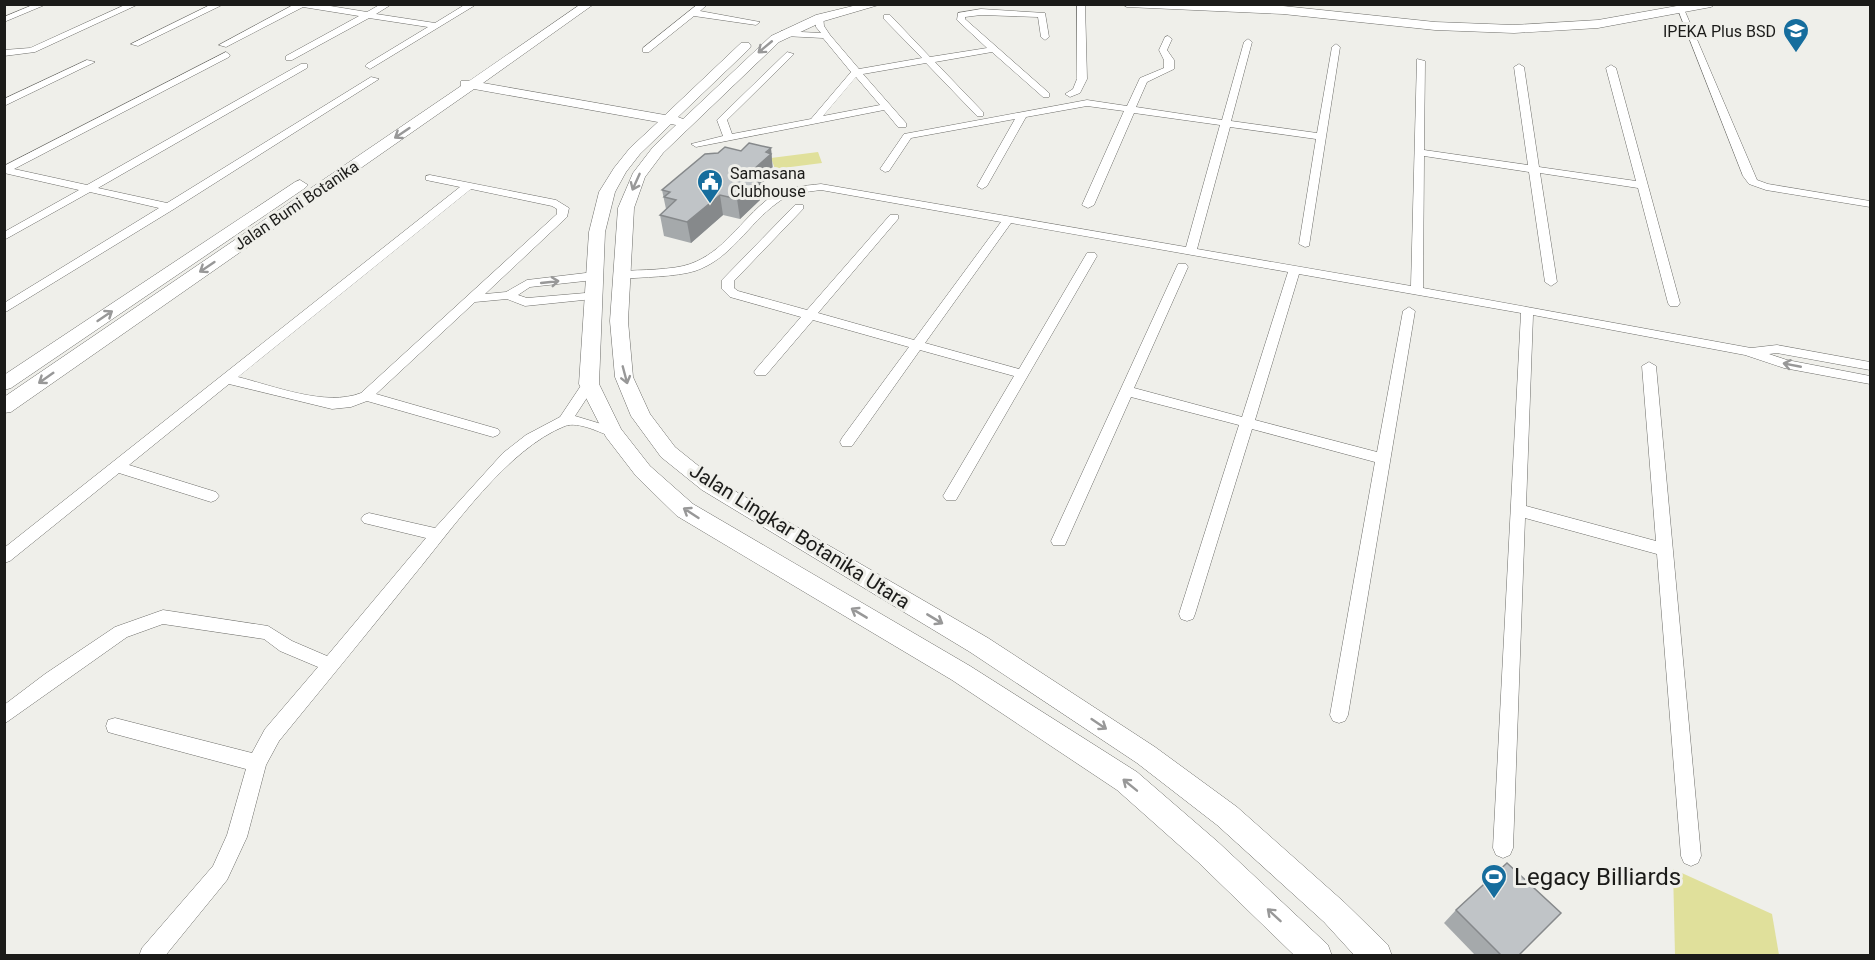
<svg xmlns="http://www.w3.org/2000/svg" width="1875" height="960" font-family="Roboto,sans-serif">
  <rect width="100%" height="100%" fill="#efefea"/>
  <g fill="#e0e09b">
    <polygon points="818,152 822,163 775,169 771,158"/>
    <polygon points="1673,869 1772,914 1779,955 1675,955"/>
  </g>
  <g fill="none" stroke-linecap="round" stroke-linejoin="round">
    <defs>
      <g id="street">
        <polygon points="35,4 47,4 4,22 4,17"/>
        <polygon points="127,4 139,4 35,52 4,56 4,50 30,48"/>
        <polygon points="212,4 224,4 138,46 131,44"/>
        <polygon points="295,4 318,4 367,12 381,4 392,4 376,14 435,23 466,4 477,4 370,69 365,66 367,64 428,27 369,18 292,60 286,60 286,56 359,16 303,7 226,47 219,45"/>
        <polygon points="698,4 708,4 700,11 760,22 756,25 694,16 649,52 643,52 643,48"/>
        <polygon points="1077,4 1085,4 1087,79 1080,93 1070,97 1065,94 1073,89 1077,79"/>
        <polygon points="1677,7 1684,9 1757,180 1768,184 1870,201 1870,207 1766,190 1749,184 1743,176"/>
        <path d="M 981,9 L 1045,13 L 1049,37 L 1045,40 L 1041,37 L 1038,17 L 981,15 L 965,17 L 965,19 L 1049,93 L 1049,97 L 1043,97 L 992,52 L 935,62 L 983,112 L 983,116 L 977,116 L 926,63 L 863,74 L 906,123 L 906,127 L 898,127 L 884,110 L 696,147 L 691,144 L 723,136 L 717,120 L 719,118 L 787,52 L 794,54 L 727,120 L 732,134 L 811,119 L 851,72 L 823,38 L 784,36 L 781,35 L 781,31 L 821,33 L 816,27 L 816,18 L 823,16 L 824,26 L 830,35 L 859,69 L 922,58 L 884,19 L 884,15 L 890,15 L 930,57 L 987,48 L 957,20 L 958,13 ZM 856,77 L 880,105 L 823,116 Z"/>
        <path d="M 1168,36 L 1172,39 L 1167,50 L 1174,60 L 1174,69 L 1147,82 L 1136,107 L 1222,120 L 1244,42 L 1248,39 L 1252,42 L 1231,121 L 1317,133 L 1332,47 L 1336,44 L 1340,47 L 1309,246 L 1305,247 L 1299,244 L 1316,139 L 1230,127 L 1197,249 L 1411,286 L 1417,59 L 1425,61 L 1424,150 L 1528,165 L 1514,67 L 1519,64 L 1524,67 L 1539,167 L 1636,181 L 1606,68 L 1611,65 L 1616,68 L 1680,303 L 1678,306 L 1670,306 L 1668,303 L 1638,188 L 1540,173 L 1557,282 L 1551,286 L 1545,282 L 1529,172 L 1424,156 L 1423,288 L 1751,348 L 1777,345 L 1870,362 L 1870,370 L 1777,353 L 1769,354 L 1787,360 L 1870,376 L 1870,384 L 1784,368 L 1745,355 L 1533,315 L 1526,506 L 1656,541 L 1642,366 L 1649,362 L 1656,366 L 1701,856 L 1698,863 L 1691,866 L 1684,863 L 1681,856 L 1657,554 L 1525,518 L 1513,848 L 1510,855 L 1503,858 L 1496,855 L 1493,848 L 1521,313 L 1299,274 L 1255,420 L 1377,452 L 1403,311 L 1409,307 L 1415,311 L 1348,715 L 1345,721 L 1339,723 L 1333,721 L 1330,715 L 1375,462 L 1252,429 L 1195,614 L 1193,619 L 1187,621 L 1181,619 L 1179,614 L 1239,425 L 1131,397 L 1065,545 L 1053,545 L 1051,541 L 1178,264 L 1186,264 L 1188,267 L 1134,388 L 1242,417 L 1288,272 L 1011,223 L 925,343 L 1019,369 L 1087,253 L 1095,253 L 1097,256 L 956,500 L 946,500 L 943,496 L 1014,376 L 920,350 L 852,446 L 842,446 L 840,442 L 842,438 L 909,347 L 813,320 L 766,375 L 756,375 L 754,372 L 756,369 L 801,317 L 730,297 L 722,289 L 722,280 L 795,205 L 803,205 L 803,209 L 734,281 L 734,288 L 738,291 L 807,310 L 890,215 L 898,215 L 898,219 L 818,313 L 914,340 L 1001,222 L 821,190 C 806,192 789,193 777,203 C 748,224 731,259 695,271 C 676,277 642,277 621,279 L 615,275 L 621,271 C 639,270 674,270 690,264 C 724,252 741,220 768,199 C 783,187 803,186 821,184 L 1186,247 L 1220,125 L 1134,113 L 1094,205 L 1088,208 L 1082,205 L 1124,111 L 1087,106 L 1026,117 L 987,186 L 982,189 L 977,186 L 1015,119 L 911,138 L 889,171 L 885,172 L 880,169 L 904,134 L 1087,100 L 1127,106 L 1140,78 L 1164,68 L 1164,60 L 1159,50 L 1165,37 Z"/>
        <polygon points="226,52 230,55 229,57 14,169 87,185 301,64 307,64 307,68 98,188 167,203 371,77 379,79 174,209 4,313 4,303 159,208 90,192 4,240 4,232 79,190 4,173 4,166"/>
        <polygon points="87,60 95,62 4,106 4,99"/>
        <path d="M 430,175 L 556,200 L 569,208 L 567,217 L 485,294 L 506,292 L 527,280 L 594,272 L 600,276 L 594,280 L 530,287 L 518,295 L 527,298 L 597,292 L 599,295 L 597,298 L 593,299 L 525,306 L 507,299 L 475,302 L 376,394 L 498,429 L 500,432 L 498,435 L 493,437 L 367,401 L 351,407 L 332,409 L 229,384 L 129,465 L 216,492 L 219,496 L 216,500 L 211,502 L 119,473 L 10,561 L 4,563 L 4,548 L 460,187 L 426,180 L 426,176 ZM 471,189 L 552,206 L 557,209 L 557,214 L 361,393 C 326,407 274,386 238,377 Z"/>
        <path d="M 589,380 L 596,384 L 575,416 L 618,429 L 620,432 L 618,435 L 613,437 C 600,433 579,421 565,426 C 507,449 453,528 414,575 C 369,631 324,686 279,741 L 266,765 L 247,837 L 227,880 L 165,956 L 139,956 L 142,948 L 213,866 L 227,835 L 246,769 L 115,734 L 108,732 L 106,726 L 108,720 L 115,718 L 252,753 L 265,729 L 318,667 L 280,651 L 264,639 L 163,624 L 127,637 L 4,724 L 4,705 L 45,674 L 115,627 L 163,610 L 268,626 L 292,641 L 327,656 L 426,538 L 364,523 L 361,519 L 364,515 L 369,513 L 435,528 L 503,453 L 526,435 L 560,417 L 584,381 Z"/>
      </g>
      <g id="secondary">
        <polygon points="581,4 594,4 483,83 665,115 741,43 749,43 751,46 749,49 678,117 683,119 771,36 816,15 861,4 882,4 824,21 779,42 663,153 645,177 634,208 628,321 633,377 650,414 675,447 716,480 988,638 1155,747 1237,807 1344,902 1388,945 1392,956 1355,956 1324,922 1217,825 1137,763 970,652 702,490 661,457 631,416 615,377 610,321 618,208 633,173 653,147 676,125 671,124 640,154 626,172 615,192 605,232 599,384 621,429 650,466 693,504 970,666 1137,772 1218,842 1328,945 1332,956 1295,956 1198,862 1117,790 952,680 677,516 636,476 606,437 579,384 589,232 599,192 614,168 630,148 658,122 474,89 11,412 4,413 4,397 461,86 461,81 469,81"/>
        <polygon points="1122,4 1283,6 1435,22 1514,25 1598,20 1688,4 1716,4 1711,7 1598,28 1514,33 1435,30 1283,14 1127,7"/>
        <polygon points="300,180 308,185 305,188 11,388 4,390 4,375 295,182"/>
      </g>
    </defs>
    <use href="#street" stroke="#6d6d69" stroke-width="1"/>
    <use href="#secondary" stroke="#6d6d69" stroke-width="1"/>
    <use href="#street" fill="#fff" fill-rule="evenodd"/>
    <use href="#secondary" fill="#fff" fill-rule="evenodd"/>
  </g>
  <g fill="#a5a9ab">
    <polygon points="771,148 773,173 758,187 760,200 740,219 723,215 691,243 664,236 660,215 666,209 662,190 741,151"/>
    <polygon points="1456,910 1518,956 1476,956 1444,923"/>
  </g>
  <g fill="#86898b">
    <polygon points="771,148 773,173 758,187 760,200 740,219 737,199 745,177"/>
    <polygon points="720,195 723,215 691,243 687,222"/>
  </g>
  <g fill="#c0c4c7" stroke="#86898b" stroke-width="1.5">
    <polygon points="749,143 771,148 766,152 771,154 745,177 757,180 737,199 720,195 687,222 660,215 676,200 664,197 670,192 662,190 705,154 718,153 725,147 741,151"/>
    <polygon points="1507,863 1561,913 1518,956 1502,956 1456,910"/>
  </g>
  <defs><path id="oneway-shaft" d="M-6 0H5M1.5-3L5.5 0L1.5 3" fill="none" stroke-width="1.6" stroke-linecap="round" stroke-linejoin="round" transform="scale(1.5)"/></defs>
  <g stroke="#989898">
    <use href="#oneway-shaft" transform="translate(765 47) rotate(140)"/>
    <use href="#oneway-shaft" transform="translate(402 133) rotate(146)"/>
    <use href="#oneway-shaft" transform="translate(636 182) rotate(114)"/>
    <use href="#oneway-shaft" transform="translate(207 267) rotate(146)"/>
    <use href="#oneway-shaft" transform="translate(550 282) rotate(-6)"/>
    <use href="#oneway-shaft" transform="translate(105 316) rotate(-34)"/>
    <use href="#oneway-shaft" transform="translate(1792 365) rotate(-169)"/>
    <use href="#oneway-shaft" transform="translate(625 375) rotate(75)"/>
    <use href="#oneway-shaft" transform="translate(46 378) rotate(145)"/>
    <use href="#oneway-shaft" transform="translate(691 513) rotate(-147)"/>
    <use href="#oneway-shaft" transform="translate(859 613) rotate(-149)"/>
    <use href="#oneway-shaft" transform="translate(935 619) rotate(31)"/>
    <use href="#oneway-shaft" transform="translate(1099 724) rotate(34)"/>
    <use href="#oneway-shaft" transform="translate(1130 785) rotate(-141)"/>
    <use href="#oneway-shaft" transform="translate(1274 915) rotate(-137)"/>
  </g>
  <defs>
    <symbol id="school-pin" viewBox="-11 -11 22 30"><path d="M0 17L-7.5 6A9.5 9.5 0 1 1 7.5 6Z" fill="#166d9d" stroke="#efefea"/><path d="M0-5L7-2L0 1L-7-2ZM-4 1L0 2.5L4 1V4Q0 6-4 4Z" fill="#fff"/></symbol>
    <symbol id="civic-pin" viewBox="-11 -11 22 30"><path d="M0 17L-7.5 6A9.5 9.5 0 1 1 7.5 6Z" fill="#166d9d" stroke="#efefea"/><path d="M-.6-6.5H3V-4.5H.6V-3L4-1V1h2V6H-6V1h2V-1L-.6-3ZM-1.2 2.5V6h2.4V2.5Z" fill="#fff"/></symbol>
    <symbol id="stadium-pin" viewBox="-11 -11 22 30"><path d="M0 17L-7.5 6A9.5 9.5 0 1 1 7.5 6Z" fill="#166d9d" stroke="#efefea"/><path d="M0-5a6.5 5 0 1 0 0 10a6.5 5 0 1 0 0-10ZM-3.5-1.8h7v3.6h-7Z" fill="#fff"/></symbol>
  </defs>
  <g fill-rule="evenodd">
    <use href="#school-pin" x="1781" y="16" width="30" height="40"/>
    <use href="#civic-pin" x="695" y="167" width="30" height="40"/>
    <use href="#stadium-pin" x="1479" y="862" width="30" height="40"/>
  </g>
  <g text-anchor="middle" stroke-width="6" stroke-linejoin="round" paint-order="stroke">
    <g font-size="16" fill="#1b1b19" stroke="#efefea" text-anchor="end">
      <text x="1776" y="37">IPEKA Plus BSD</text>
      <text x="730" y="179" text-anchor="start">Samasana<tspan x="730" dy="18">Clubhouse</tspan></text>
    </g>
    <g font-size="16" fill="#1b1b19" stroke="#efefea">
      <text transform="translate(296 205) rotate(-34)" y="6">Jalan Bumi Botanika</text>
    </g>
    <g font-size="20" fill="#1b1b19" stroke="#efefea">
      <text transform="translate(800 536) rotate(32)" y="7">Jalan Lingkar Botanika Utara</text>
    </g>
    <g font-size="24" fill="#1b1b19" stroke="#efefea" text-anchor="start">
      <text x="1514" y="885">Legacy Billiards</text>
    </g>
  </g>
  <rect width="1875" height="960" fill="none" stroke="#1b1b19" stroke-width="12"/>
</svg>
